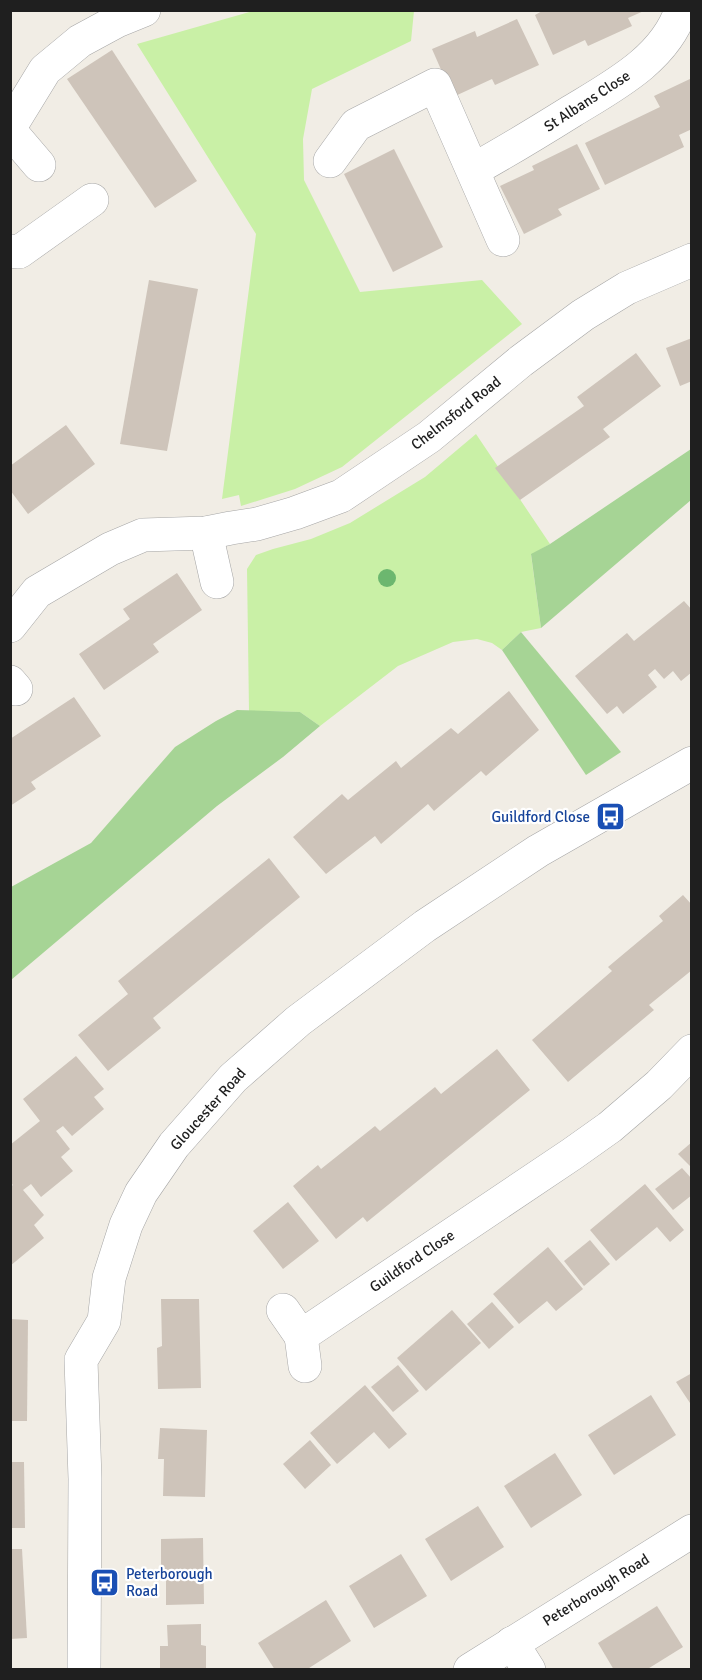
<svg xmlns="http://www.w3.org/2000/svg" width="702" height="1680" font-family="Signika,sans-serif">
  <rect width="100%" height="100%" fill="#f1ede5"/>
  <g fill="#c9f0a6">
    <polygon points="253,11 414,11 411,41 312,89 303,139 304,180 360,292 482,280 522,324 342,467 295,489 241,506 239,495 222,499 256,234 137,44"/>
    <polygon points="476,434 550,544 531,555 541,628 521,632 502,650 492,643 477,639 453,642 398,666 320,726 300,712 249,711 247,569 256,555 273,549 311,539 350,523 425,477"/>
  </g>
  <g fill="#a6d495">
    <polygon points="691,449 691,500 541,628 531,554 550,544"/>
    <polygon points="521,632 621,752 586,775 502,650"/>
    <polygon points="237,710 300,712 320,726 283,757 217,806 11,980 11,887 91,843 175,747 216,721"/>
  </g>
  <g fill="#cec4ba">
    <polygon points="544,10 646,10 628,18 632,26 588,46 585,40 553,55 535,15"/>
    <polygon points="517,19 539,65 495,85 492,79 453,97 432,49 475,31 477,37"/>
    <polygon points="112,50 197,181 155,208 67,79"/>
    <polygon points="692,78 692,129 679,135 684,147 605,185 585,143 660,107 654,96"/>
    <polygon points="577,144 600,189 558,209 562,215 524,234 500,186 534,170 532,166"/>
    <polygon points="394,149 443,247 393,272 344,174"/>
    <polygon points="149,280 198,289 167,451 120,444"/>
    <polygon points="692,338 692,381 680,386 666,348"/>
    <polygon points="636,353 661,386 603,429 610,437 520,500 495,468 584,406 577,397"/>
    <polygon points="66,425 95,464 28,514 10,490 10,466"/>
    <polygon points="177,573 202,610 153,644 159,652 104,690 79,654 130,619 123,609"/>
    <polygon points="684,601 692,610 692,672 681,681 673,671 664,679 655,669 648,675 657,687 623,714 617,706 607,714 575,676 627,633 634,641"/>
    <polygon points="509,691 539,730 486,776 481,771 434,811 428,804 381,844 375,836 326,874 293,837 342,794 348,800 396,761 401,768 451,728 458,734"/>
    <polygon points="74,697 101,736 31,782 36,789 10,806 10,739"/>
    <polygon points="269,858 300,897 153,1018 161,1028 108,1071 78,1035 128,994 118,981"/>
    <polygon points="683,895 692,905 692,970 649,1005 654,1010 568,1082 532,1040 612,971 608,967 663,921 659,916"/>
    <polygon points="497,1049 530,1090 367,1222 363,1217 336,1239 293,1186 318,1165 321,1169 375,1126 380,1131 435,1087 441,1094"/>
    <polygon points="76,1056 104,1089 94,1097 104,1109 72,1136 63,1126 56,1131 70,1149 61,1157 73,1171 41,1197 31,1184 23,1190 44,1215 34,1225 44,1238 10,1266 10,1187 13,1185 10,1182 10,1145 40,1121 23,1099"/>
    <polygon points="692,1142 692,1168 678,1154"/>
    <polygon points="682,1168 692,1179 692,1195 673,1210 655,1189"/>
    <polygon points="645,1184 684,1230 670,1242 657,1227 616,1261 590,1230"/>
    <polygon points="288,1202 319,1241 283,1269 253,1231"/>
    <polygon points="590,1240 610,1264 584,1286 564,1261"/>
    <polygon points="548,1247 583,1289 556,1311 547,1301 519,1324 493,1294"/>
    <polygon points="161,1299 199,1299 201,1388 158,1389 157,1348 162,1346"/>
    <polygon points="492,1302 514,1327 489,1349 467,1324"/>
    <polygon points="452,1310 481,1343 426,1391 397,1358"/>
    <polygon points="10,1319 28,1320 27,1421 10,1421"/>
    <polygon points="398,1365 419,1391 393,1412 371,1387"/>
    <polygon points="692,1373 692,1406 676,1382"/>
    <polygon points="365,1385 407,1434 389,1449 374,1432 337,1464 310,1433"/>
    <polygon points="651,1395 676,1435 614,1475 588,1435"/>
    <polygon points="160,1428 207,1430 205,1497 163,1496 164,1459 158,1459"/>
    <polygon points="310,1440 331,1465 305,1489 283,1464"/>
    <polygon points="555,1453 582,1495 531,1528 504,1486"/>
    <polygon points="10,1462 24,1462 25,1528 10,1528"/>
    <polygon points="478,1506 504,1547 451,1581 425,1539"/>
    <polygon points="203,1538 204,1604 166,1605 166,1574 161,1574 161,1539"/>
    <polygon points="10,1549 22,1549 27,1638 10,1639"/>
    <polygon points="401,1554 427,1596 374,1628 349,1586"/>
    <polygon points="326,1600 351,1641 306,1670 275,1670 258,1643"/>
    <polygon points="657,1606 683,1647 646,1670 614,1670 598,1643"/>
    <polygon points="201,1624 201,1645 206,1646 206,1670 160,1670 160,1646 168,1646 167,1625"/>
  </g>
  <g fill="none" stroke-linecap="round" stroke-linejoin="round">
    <defs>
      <g id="minor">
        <polyline points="10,127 45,70 80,41 117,21 144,10"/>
        <polyline points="10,131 39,165"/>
        <polyline points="330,161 356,125 435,85 503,240"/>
        <path d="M 473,170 C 507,151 540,131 572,111 C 613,86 665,59 681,10"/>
        <polyline points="10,251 19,252 92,200"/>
        <polyline points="206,533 217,582"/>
        <polyline points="10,626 37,592 110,549 143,535 206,533 231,528 257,524 295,513 341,496 429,437 521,361 583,315 627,288 692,260"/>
        <polyline points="10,682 16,689"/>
        <polyline points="283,1310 301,1336 572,1154 610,1127 659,1085 692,1051"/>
        <polyline points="301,1336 305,1366"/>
        <polyline points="512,1643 529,1670"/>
        <polyline points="84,1670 85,1479 81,1360 104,1321 109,1278 126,1225 141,1193 174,1145 233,1078 298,1021 425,926 538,851 692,763"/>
        <polyline points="470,1670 692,1531"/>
      </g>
    </defs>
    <use href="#minor" stroke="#a6a6a6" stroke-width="34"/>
    <use href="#minor" stroke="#fff" stroke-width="33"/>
  </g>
  <circle fill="#6cb76f" cx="387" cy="578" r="9"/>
  <defs>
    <symbol id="bus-square" viewBox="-11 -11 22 22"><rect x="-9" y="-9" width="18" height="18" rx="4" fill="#1a4fb4" stroke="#fff"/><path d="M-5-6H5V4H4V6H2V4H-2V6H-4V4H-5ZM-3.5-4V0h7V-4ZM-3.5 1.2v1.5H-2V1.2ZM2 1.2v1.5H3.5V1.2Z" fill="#fff"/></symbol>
  </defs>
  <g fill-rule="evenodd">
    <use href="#bus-square" x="594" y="800" width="33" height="33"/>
    <use href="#bus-square" x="88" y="1566" width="33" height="33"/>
  </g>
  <g text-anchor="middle" stroke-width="4.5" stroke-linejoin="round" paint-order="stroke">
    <g font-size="15" fill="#1f1f1f" stroke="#fff">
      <text transform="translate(587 101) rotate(-33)" y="5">St Albans Close</text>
      <text transform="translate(456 413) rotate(-38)" y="5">Chelmsford Road</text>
      <text transform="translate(208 1109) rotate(-48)" y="5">Gloucester Road</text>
      <text transform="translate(412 1261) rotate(-34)" y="5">Guildford Close</text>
      <text transform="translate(596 1590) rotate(-32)" y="5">Peterborough Road</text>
    </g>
    <g font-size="15" fill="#164399" stroke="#fff" text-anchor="end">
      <text x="590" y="822">Guildford Close</text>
      <text x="126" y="1579" text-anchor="start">Peterborough<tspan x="126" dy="17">Road</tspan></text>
    </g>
  </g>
  <rect width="702" height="1680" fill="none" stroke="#1f1f1f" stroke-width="24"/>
</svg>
